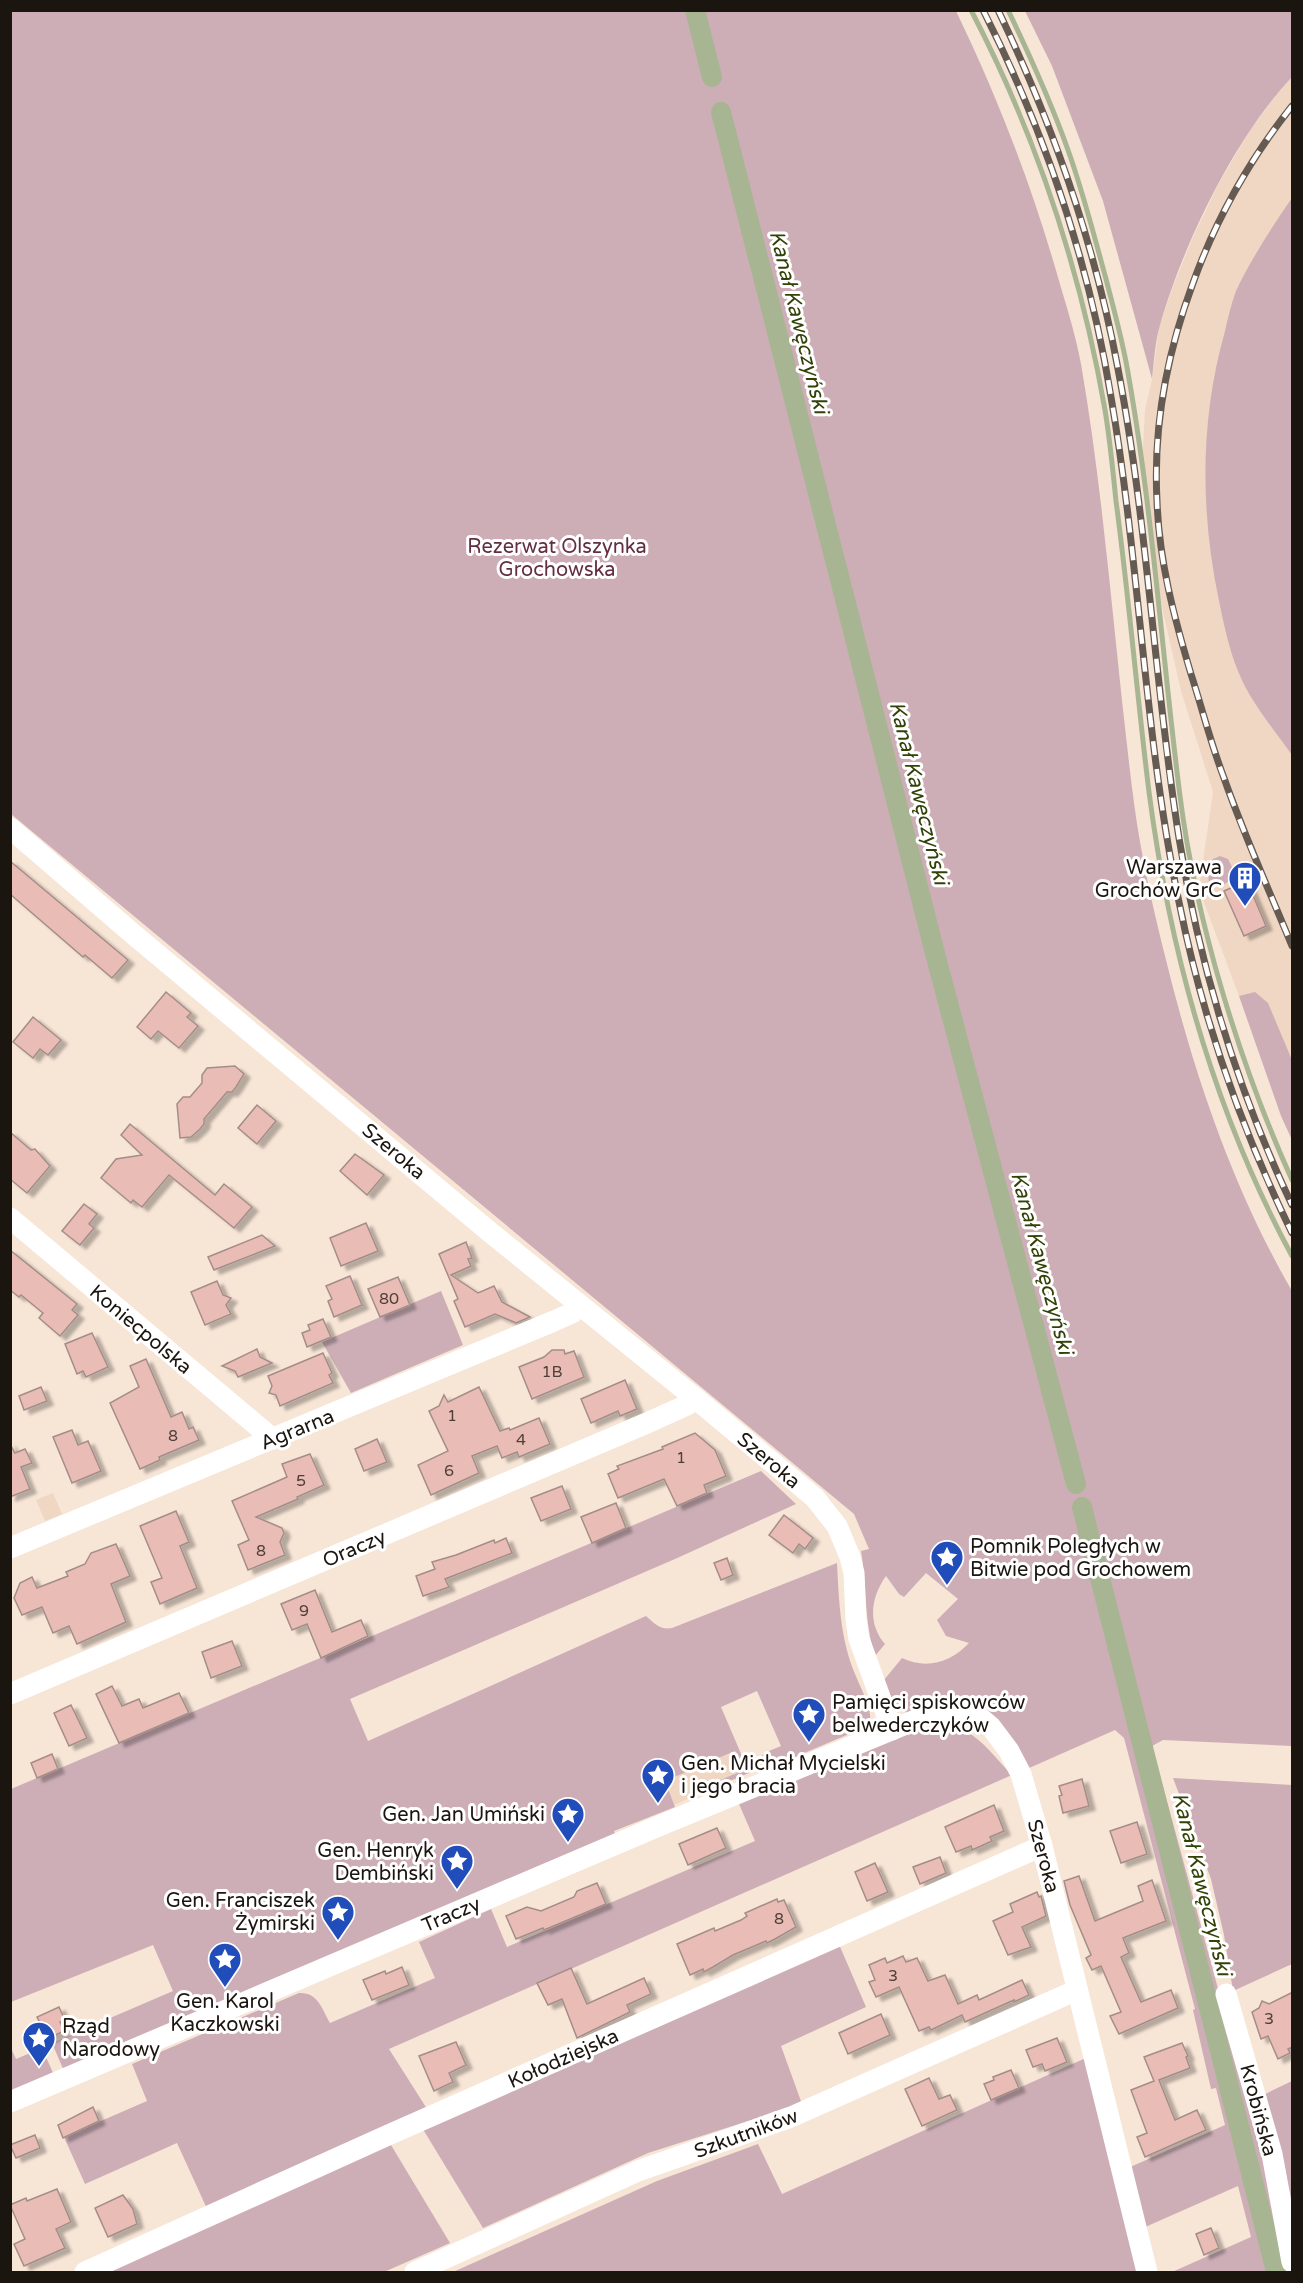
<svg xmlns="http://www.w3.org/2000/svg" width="1303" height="2283" font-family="'Varela Round',sans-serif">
  <defs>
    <filter id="shadow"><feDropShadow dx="6" dy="4" stdDeviation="1.5" flood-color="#0004"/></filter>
  </defs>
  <rect width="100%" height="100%" fill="#f7e5d6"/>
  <g fill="#f0d7c3">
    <polygon points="1292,77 1292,1060 1271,1013 1239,996 1199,889 1213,792 1181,691 1164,616 1156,576 1142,466 1145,410 1152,379 1159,327 1172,289 1193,237 1219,183 1249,132 1279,91"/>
    <polygon points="53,1493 62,1514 45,1521 36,1500"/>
    <polygon points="736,1751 741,1763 737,1773 707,1786 708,1790 674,1805 664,1781"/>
  </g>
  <g fill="#cdaeb7">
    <path d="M 10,11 L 956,11 C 996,94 1029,178 1055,267 C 1064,299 1075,331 1081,364 C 1106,509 1115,657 1134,803 C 1141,856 1153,908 1166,960 C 1194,1074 1233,1189 1292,1291 L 1292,1746 L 1163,1740 L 1152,1746 L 1266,2165 L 1273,2210 L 1289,2272 L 1172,2272 L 1251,2237 L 1238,2186 L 1143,2228 L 1128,2168 L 1225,2125 L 1216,2088 L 1211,2089 L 1193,2010 L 1195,2009 L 1124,1738 L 1115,1730 L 1027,1769 L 971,1704 L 947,1699 L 907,1713 L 895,1707 L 884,1680 L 902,1658 C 927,1670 951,1662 969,1643 L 946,1636 L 937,1620 L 958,1599 L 926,1573 L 904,1597 L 899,1594 L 886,1576 C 871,1597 867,1623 885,1644 L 875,1656 C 864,1622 867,1587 861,1551 L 869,1549 L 854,1514 L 11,814 Z"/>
    <path d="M 1025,11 L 1292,11 L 1292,77 C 1235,137 1183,244 1160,325 C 1155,342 1154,361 1152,379 L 1103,201 L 1052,66 Z"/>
    <path d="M 1292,198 L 1292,755 C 1274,729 1250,702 1238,671 C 1229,649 1224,625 1219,601 C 1200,511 1200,419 1225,331 C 1228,318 1231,304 1236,291 C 1250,261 1273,225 1292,198 Z"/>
    <polygon points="1220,856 1228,859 1234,871 1229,881 1219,888 1209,883 1207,867 1213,859"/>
    <polygon points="1255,992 1268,1003 1292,1060 1292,1140 1281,1116 1239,996"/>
    <polygon points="441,1291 463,1345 351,1393 322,1342"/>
    <path d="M 761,1471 L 796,1504 L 675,1559 L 350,1699 L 368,1741 L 646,1616 C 655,1624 660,1630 672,1628 L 837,1563 C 839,1601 840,1638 855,1674 C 860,1687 876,1715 868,1726 L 769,1768 L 761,1758 L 764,1753 L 781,1746 L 757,1691 L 721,1707 L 745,1763 L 747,1762 L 749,1773 L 708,1790 L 706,1786 L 737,1773 L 741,1763 L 735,1751 L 665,1781 L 675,1807 L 614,1831 L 615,1834 L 64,2071 L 52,2043 L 173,1991 L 153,1945 L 11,2002 L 11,1789 Z"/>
    <path d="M 935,1722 C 973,1725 987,1749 1012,1775 L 389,2049 L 429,2112 L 208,2211 L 177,2143 L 85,2184 L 64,2137 L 147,2101 L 132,2064 L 299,1993 C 318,1992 322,2009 330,2023 L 435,1978 L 419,1942 L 491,1909 L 507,1947 L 755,1841 L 739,1804 Z"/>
    <polygon points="1173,1778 1292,1785 1292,1964 1233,1991 1224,1935 1211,1879"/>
    <polygon points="838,1942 866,2007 781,2046 802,2104 648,2153 483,2228 421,2126"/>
    <polygon points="10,2046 16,2059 42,2048 54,2075 11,2093"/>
    <polygon points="1088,2057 1141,2272 453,2272 657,2181 758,2144 782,2194"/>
    <polygon points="1292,2081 1292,2218 1263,2095"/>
    <polygon points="388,2140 450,2243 384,2272 92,2272"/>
  </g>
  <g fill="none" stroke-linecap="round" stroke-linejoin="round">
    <g stroke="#a8b592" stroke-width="5">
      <path d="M 971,10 C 1036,135 1081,272 1105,410 C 1110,440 1113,471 1116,501 C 1129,598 1137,695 1149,792 C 1170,953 1215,1113 1292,1256"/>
      <path d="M 1008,10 C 1030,56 1051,102 1068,150 C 1083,192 1094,235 1106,279 C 1114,310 1123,342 1128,373 C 1153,513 1162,656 1180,796 C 1196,922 1240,1065 1292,1180"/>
    </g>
    <g stroke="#a8b592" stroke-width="20">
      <polyline points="695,10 712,77"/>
      <polyline points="721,112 938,965 1076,1484"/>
      <polyline points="1082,1507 1276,2272"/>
    </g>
  </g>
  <g fill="#e9bdb5" stroke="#a48d89" stroke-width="1.5" filter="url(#shadow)">
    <polygon points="10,861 128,960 112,978 85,955 83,957 10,894"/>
    <polygon points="1247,881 1266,926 1244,936 1224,891"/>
    <polygon points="166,992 191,1013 187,1017 198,1026 179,1048 158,1031 151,1039 137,1027"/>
    <polygon points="33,1017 61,1040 48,1055 40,1049 33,1058 13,1042"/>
    <polygon points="235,1066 244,1074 236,1087 232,1092 227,1092 204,1119 204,1124 200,1129 191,1137 180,1138 177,1104 183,1097 190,1097 202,1083 202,1075 207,1068"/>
    <polygon points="257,1105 276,1121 257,1144 238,1128"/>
    <polygon points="130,1124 215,1195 224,1184 252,1207 234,1228 169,1175 142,1207 133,1200 131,1203 101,1178 116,1159 142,1155 121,1135"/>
    <polygon points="10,1132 31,1150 35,1149 50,1166 27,1193 10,1179"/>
    <polygon points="355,1154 384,1175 367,1195 340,1171"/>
    <polygon points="84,1204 97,1214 89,1224 94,1228 80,1245 62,1231"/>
    <polygon points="366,1223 378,1251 341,1266 330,1238"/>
    <polygon points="262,1235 275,1246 214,1270 208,1257"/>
    <polygon points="466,1242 472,1258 468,1259 471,1266 451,1275 478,1293 494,1286 502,1302 530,1317 516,1323 495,1314 465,1327 454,1301 458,1299 439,1254"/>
    <polygon points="10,1250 77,1304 72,1310 78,1315 60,1336 39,1318 43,1313 21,1295 19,1297 10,1290"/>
    <polygon points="350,1276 362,1305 334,1317 328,1301 332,1299 326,1286"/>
    <polygon points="398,1277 410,1305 380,1317 368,1289"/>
    <polygon points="217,1281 223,1295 231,1298 226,1305 231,1314 205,1325 191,1292"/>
    <polygon points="323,1319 331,1337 307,1347 302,1333 310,1330 308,1325"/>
    <polygon points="92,1333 108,1367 86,1377 83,1371 77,1374 65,1344"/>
    <polygon points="257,1349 260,1357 272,1363 238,1377 235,1371 222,1366"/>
    <polygon points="552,1350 564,1350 565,1354 574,1351 584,1377 532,1399 519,1367 544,1357"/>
    <polygon points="323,1353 332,1373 329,1375 333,1383 280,1406 276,1395 269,1393 272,1386 268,1376"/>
    <polygon points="146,1359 171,1417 182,1412 189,1429 193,1427 199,1440 159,1457 160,1460 140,1469 110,1403 139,1387 130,1366"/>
    <polygon points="625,1380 637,1409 620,1416 618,1411 591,1423 581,1399"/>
    <polygon points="41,1387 47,1401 24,1410 19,1396"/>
    <polygon points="479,1387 500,1431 509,1428 510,1430 539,1418 550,1444 519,1457 517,1452 502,1458 497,1446 472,1456 479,1473 431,1495 418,1465 448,1451 429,1411 439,1406 444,1395 448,1402"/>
    <polygon points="72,1430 78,1445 88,1441 101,1471 72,1483 53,1437"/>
    <polygon points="695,1433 715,1450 726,1476 704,1485 707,1493 677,1506 664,1479 618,1498 608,1474 619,1469 617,1466 663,1449 662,1447"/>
    <polygon points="377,1439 387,1462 364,1471 355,1449"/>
    <polygon points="10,1444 15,1453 25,1449 32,1463 21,1467 30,1489 10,1497"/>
    <polygon points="310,1454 324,1485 297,1497 298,1499 256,1517 282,1528 284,1533 280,1542 285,1555 248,1570 238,1545 249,1540 232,1501 287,1477 282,1464"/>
    <polygon points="562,1486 571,1509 541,1521 531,1498"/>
    <polygon points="616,1503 626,1528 592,1543 581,1517"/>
    <polygon points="176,1511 189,1542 180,1546 197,1588 160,1604 151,1582 162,1578 140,1526"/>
    <polygon points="784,1515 813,1538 805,1549 799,1544 793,1553 769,1535"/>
    <polygon points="506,1538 512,1553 445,1579 449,1587 423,1596 416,1576 435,1569 432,1562 456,1555 494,1540 495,1543"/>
    <polygon points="116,1544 130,1576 111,1584 126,1622 77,1644 69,1626 53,1633 42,1607 22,1615 14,1598 20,1583 32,1577 37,1588 68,1576 66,1572 85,1564 91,1553"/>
    <polygon points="727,1558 733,1575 721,1580 714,1563"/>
    <polygon points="315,1590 332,1632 361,1620 368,1636 321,1658 307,1624 292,1630 281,1604"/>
    <polygon points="232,1641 242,1666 211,1678 202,1652"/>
    <polygon points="112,1686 122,1706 139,1699 143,1708 179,1693 189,1713 119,1743 96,1694"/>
    <polygon points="71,1705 87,1738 69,1746 54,1713"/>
    <polygon points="52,1754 58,1769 37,1778 31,1763"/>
    <polygon points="1082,1779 1089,1806 1063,1813 1059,1796 1062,1795 1059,1786"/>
    <polygon points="994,1805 1004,1831 990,1837 992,1841 981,1846 972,1850 971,1846 956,1852 945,1827"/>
    <polygon points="1137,1822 1147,1854 1121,1863 1110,1831"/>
    <polygon points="717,1828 726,1848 688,1865 679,1844"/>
    <polygon points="940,1857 946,1873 920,1884 913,1867"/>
    <polygon points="875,1863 888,1892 867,1901 855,1872"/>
    <polygon points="1079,1876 1095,1921 1143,1901 1138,1886 1152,1880 1166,1921 1123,1938 1129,1953 1121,1957 1141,2002 1171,1990 1178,2008 1119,2034 1110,2016 1121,2012 1101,1966 1092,1970 1086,1958 1091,1955 1070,1905 1064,1881"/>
    <polygon points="597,1883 606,1904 544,1930 543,1928 516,1939 506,1916 527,1907 541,1911 574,1897 577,1891"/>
    <polygon points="1037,1892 1039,1897 1041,1896 1046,1916 1022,1927 1031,1947 1008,1955 993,1921 1013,1912 1010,1904"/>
    <polygon points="777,1899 778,1902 784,1900 796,1927 775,1939 767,1943 766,1941 733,1955 713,1967 704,1972 703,1969 690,1975 677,1944 714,1928 715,1931 741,1920 747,1916 745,1913"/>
    <polygon points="903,1956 906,1962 917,1958 928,1981 945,1975 958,2004 977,1995 979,2000 1022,1980 1029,1995 1014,2002 1014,2000 965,2022 962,2015 931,2030 929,2027 919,2031 899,1987 876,1997 869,1982 875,1980 869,1965 885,1958 887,1963"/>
    <polygon points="402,1967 409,1985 372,2000 363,1980 385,1971 386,1974"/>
    <polygon points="571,1968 587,2004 644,1978 651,1994 627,2005 630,2012 577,2038 562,1999 548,2005 537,1983"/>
    <polygon points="1293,1992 1293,2047 1288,2049 1290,2053 1278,2059 1268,2036 1261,2039 1252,2012 1259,2008 1262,2001 1269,2004"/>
    <polygon points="59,2007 65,2020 60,2022 64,2031 41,2042 34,2029 41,2025 37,2017"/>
    <polygon points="881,2014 890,2035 848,2054 839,2033"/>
    <polygon points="1057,2038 1067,2062 1045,2071 1042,2064 1033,2067 1026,2050"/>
    <polygon points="456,2042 466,2065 449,2073 453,2082 434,2091 419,2056"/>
    <polygon points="1182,2043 1188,2056 1186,2057 1190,2068 1159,2080 1175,2120 1197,2110 1206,2130 1145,2157 1137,2137 1147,2133 1131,2090 1154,2081 1144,2057"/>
    <polygon points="1011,2070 1019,2088 991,2100 984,2084 994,2080 993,2077"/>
    <polygon points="929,2078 939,2099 950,2095 957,2110 922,2126 905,2089"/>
    <polygon points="93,2107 99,2121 63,2138 58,2125"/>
    <polygon points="35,2135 40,2148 16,2158 10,2145"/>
    <polygon points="57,2189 71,2222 56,2229 65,2248 24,2266 14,2244 25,2239 10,2205 26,2198 27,2201"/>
    <polygon points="123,2195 133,2209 137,2224 108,2237 95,2208"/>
    <polygon points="1211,2228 1219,2248 1204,2255 1196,2234"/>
  </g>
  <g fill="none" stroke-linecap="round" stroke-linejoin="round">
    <g stroke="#fff" stroke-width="21">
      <polyline points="10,828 133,934 491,1233 695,1398 815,1498 837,1526 850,1557 854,1573 856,1620 859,1639 892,1730"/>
      <polyline points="10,1218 273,1439"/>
      <polyline points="10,1548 554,1321 572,1313 580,1305"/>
      <polyline points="10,1694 647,1423 687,1405 695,1398"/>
      <polyline points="1226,1994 1272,2154 1292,2262"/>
      <polyline points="10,2102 661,1825 935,1712 961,1708 977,1715 991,1727 1009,1751 1021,1774 1042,1846 1147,2272"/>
      <polyline points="85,2272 386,2136 1042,1846"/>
      <polyline points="415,2272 638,2171 791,2117 1077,1990"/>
    </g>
    <defs>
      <g id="rail">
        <path d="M 983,10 C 1045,132 1089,262 1111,397 C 1140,564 1144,736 1179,902 C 1202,1017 1241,1128 1292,1233"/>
        <path d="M 998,10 C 1053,125 1095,244 1118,369 C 1148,524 1154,682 1179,838 C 1199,964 1237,1089 1292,1205"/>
        <path d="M 1292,106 C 1250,159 1216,219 1193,283 C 1167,353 1153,426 1157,501 C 1159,561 1174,617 1191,674 C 1202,708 1211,744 1224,778 C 1244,835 1269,890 1292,946"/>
      </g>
    </defs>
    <use href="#rail" stroke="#655b52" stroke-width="7"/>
    <use href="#rail" stroke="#fff" stroke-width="4.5" stroke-dasharray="14" stroke-linecap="butt"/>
  </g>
  <defs>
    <symbol id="building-pin" viewBox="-11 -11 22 30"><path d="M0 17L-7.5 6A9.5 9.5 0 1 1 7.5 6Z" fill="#214dbb" stroke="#fff"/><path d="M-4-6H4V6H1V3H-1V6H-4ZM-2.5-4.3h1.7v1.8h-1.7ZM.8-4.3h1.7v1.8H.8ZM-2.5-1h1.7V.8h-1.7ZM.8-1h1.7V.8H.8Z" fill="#fff"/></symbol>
    <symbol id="sight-pin" viewBox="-11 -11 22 30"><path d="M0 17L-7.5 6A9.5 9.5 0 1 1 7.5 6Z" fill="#214dbb" stroke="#fff"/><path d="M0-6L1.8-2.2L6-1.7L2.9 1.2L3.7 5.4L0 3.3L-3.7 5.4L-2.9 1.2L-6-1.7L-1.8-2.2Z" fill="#fff"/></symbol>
  </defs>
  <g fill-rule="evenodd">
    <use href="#building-pin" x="1226" y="859" width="38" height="52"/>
    <use href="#sight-pin" x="928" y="1538" width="38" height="52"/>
    <use href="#sight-pin" x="790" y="1695" width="38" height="52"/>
    <use href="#sight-pin" x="639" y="1756" width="38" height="52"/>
    <use href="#sight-pin" x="549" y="1795" width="38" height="52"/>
    <use href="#sight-pin" x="438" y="1842" width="38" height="52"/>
    <use href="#sight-pin" x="319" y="1893" width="38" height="52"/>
    <use href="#sight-pin" x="206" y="1940" width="38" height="52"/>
    <use href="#sight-pin" x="20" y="2019" width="38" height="52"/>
  </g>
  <g text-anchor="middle" stroke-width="6" stroke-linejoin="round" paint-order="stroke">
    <g font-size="16" fill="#4e3f39">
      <text x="389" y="1304">80</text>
      <text x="552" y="1377">1B</text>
      <text x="452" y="1421">1</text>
      <text x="173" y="1441">8</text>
      <text x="521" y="1445">4</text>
      <text x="681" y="1463">1</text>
      <text x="449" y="1476">6</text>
      <text x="301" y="1486">5</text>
      <text x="261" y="1556">8</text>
      <text x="304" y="1616">9</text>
      <text x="779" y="1924">8</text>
      <text x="893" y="1981">3</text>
      <text x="1269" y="2024">3</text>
    </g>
    <g font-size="20" fill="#642e42" stroke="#fff">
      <text x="557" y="553">Rezerwat Olszynka<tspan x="557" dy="23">Grochowska</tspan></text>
    </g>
    <g font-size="20" fill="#1b1510" stroke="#fff" text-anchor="end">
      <text x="1222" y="874">Warszawa<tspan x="1222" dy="23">Grochów GrC</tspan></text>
      <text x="970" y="1553" text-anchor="start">Pomnik Poległych w<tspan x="970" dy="23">Bitwie pod Grochowem</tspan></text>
      <text x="832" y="1709" text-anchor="start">Pamięci spiskowców<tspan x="832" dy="23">belwederczyków</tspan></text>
      <text x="681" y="1770" text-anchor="start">Gen. Michał Mycielski<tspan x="681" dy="23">i jego bracia</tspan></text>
      <text x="545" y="1821">Gen. Jan Umiński</text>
      <text x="434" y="1857">Gen. Henryk<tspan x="434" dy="23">Dembiński</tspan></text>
      <text x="315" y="1907">Gen. Franciszek<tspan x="315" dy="23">Żymirski</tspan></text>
      <text x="225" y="2008" text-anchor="middle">Gen. Karol<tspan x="225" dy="23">Kaczkowski</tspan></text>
      <text x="62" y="2033" text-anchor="start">Rząd<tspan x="62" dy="23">Narodowy</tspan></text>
    </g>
    <g font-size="20" fill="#1b1510" stroke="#fff">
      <text transform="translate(394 1151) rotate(40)" y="7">Szeroka</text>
      <text transform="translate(141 1329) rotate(40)" y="7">Koniecpolska</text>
      <text transform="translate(297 1429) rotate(-22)" y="7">Agrarna</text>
      <text transform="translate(769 1460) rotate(40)" y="7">Szeroka</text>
      <text transform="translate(354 1548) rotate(-23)" y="7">Oraczy</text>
      <text transform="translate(1044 1856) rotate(75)" y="7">Szeroka</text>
      <text transform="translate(451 1914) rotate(-23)" y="7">Traczy</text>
      <text transform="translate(563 2058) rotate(-24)" y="7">Kołodziejska</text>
      <text transform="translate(1259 2110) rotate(75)" y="7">Krobińska</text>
      <text transform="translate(746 2133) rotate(-20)" y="7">Szkutników</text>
    </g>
    <g font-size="21" font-style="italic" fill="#324207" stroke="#fff">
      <text transform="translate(799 322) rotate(76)" y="7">Kanał Kawęczyński</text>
      <text transform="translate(919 793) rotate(76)" y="7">Kanał Kawęczyński</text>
      <text transform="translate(1042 1263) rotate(75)" y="7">Kanał Kawęczyński</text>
      <text transform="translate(1202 1884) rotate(76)" y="7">Kanał Kawęczyński</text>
    </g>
  </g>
  <rect width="1303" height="2283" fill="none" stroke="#1b1510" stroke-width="24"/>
</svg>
